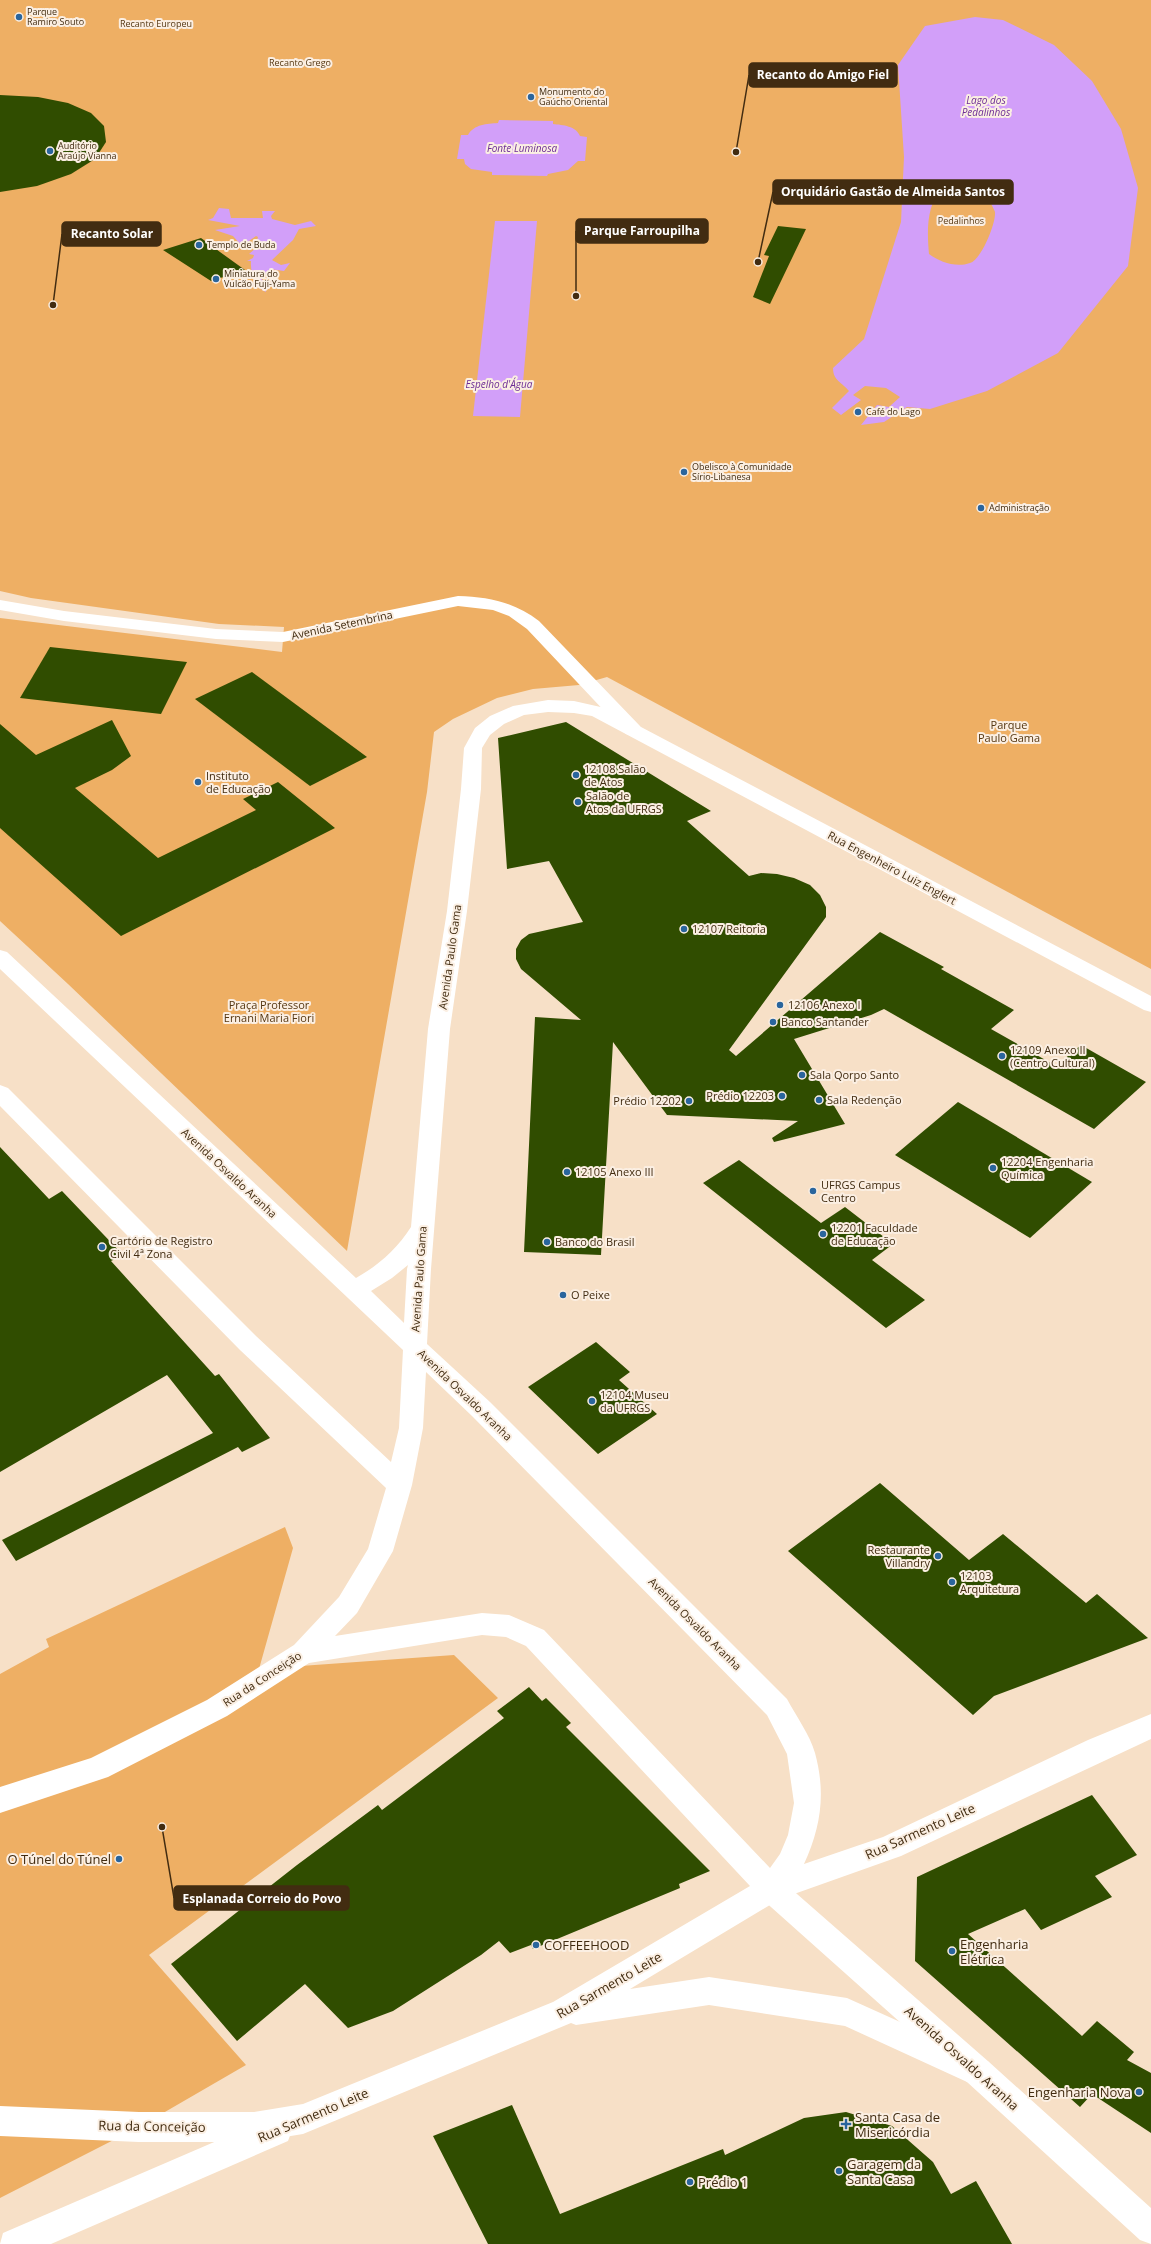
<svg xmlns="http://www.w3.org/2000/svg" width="1151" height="2244" font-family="'Open Sans',sans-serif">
  <rect width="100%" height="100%" fill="#f7e0c7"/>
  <g fill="#eeaf64">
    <polygon points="0,0 1151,0 1151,969 607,677 579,685 533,689 497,698 453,719 434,732 427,792 347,1251 68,984 0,921 0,618 282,652 284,627 219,624 31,598 0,591"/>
    <polygon points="285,1527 293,1548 259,1669 454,1655 498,1698 149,1955 246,2065 139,2127 0,2198 0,1674 49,1647 46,1639"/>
  </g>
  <g fill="#d29ff9" fill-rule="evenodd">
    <path d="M 975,17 L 1003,20 L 1054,45 L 1092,81 L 1121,129 L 1138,188 L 1128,266 L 1058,353 L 987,391 L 930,409 L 907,407 L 884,422 L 861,425 L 877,405 L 889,407 L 900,397 L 886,388 L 865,386 L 853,395 L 861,400 L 841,415 L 832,408 L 849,391 C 842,382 833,381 833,368 L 864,339 L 901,222 L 904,157 L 898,65 L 925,26 ZM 961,186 C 969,188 980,189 986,196 C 989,199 994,209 995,212 C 996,224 981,260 970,263 C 956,268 940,262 929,254 C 927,232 926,204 943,187 Z"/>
    <path d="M 499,120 L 553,121 L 553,124 C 563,125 576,126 580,136 L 587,137 L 585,161 L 578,161 L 568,170 L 548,174 L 547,176 L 492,175 L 492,172 L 471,169 L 465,164 L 464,159 L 457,159 L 461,135 L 468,135 C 474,124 487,124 498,123 Z"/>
    <path d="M 219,208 L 229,209 L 231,218 L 263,218 L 262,211 L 275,211 L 271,216 L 272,219 L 295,225 L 311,221 L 316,226 L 299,229 L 293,240 L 272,260 L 281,265 L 290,263 L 284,271 L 270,269 L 262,279 L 266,292 C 255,287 250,272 251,261 L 247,261 L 253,258 L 254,255 L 249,254 L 256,248 L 250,247 L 256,243 L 258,237 L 256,236 L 242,246 L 233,236 L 215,230 L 240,226 L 208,220 L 213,218 Z"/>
    <polygon points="495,221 537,221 520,417 473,416"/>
  </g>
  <g fill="#304d00">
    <polygon points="0,95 38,97 68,103 91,113 104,126 106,142 95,159 71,174 37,186 0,192"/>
    <polygon points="778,226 806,229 770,304 753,297 769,256 764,255"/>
    <polygon points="201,238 220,252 245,270 211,281 163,250"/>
    <polygon points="50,647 187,662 161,714 20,698"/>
    <polygon points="252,672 367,757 310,786 195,699"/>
    <polygon points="112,720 131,756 112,770 75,788 158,858 256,810 243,799 278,782 335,828 121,936 0,828 0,724 36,755"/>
    <polygon points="566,722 711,811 687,821 749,876 761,873 777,874 794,878 810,885 820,895 826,907 826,917 729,1050 736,1056 880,932 944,967 941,969 1014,1010 991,1029 1056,1066 1081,1045 1146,1082 1094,1129 884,1009 871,1015 794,1039 845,1124 774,1142 772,1138 798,1121 667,1115 613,1042 601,1255 524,1252 535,1017 581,1020 521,969 516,959 516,949 521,940 529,934 583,922 549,861 507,869 498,738"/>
    <polygon points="958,1102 1092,1182 1030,1238 895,1155"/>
    <polygon points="0,1147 49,1199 62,1191 123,1255 111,1261 215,1376 219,1374 270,1438 242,1452 238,1447 16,1561 2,1540 213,1433 167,1375 0,1472"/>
    <polygon points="739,1160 821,1223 845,1207 893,1244 872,1260 925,1300 886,1328 703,1183"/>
    <polygon points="596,1342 630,1372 619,1380 657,1414 598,1454 528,1387"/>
    <polygon points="880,1483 969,1560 1003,1534 1086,1603 1097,1594 1148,1638 994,1696 973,1715 788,1551"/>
    <polygon points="529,1687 542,1701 546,1698 571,1723 566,1727 710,1871 679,1884 680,1888 533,1949 531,1945 510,1953 499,1941 481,1955 393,2011 348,2028 305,1984 237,2041 171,1964 297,1865 378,1805 382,1810 504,1718 497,1711"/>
    <polygon points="1092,1795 1137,1855 1095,1876 1112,1897 1041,1930 1025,1909 968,1934 1082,2036 1097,2021 1134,2052 1127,2060 1151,2073 1151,2133 1092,2094 1080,2107 915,1961 917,1877"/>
    <polygon points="512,2105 560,2214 723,2149 725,2155 804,2118 846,2112 892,2126 933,2162 951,2194 976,2181 1012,2244 488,2244 433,2136"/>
  </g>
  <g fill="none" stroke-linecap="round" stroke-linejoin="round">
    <g fill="#fff" fill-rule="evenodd">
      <path d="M 458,596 C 489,597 514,602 539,621 L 640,726 L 642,730 L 640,734 L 633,736 L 626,734 L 527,629 L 509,616 L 493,610 L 458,606 L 283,642 L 216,639 L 64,621 L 0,610 L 0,600 L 64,611 L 216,629 L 283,632 Z"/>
      <polygon points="771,1876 781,1880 989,2062 1151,2208 1151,2244 1140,2240 967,2082 761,1898 757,1889 761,1880"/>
      <polygon points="277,2115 288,2119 292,2130 288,2141 51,2244 0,2244 3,2233"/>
    </g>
    <path fill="#fff" fill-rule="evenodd" d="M 548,700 L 574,701 L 605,708 L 1151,996 L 1151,1012 L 1144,1010 L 592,716 L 574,713 L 548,712 L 524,715 L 504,724 L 490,735 L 482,748 L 481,789 L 467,911 L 450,1029 L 431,1269 L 427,1344 L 490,1402 L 787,1699 C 796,1716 810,1735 815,1753 C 826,1793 821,1827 804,1864 L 883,1837 L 1088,1740 L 1151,1714 L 1151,1739 L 901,1856 L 780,1899 L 630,1989 L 709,1977 L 847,1998 L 989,2062 L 993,2072 L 989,2082 L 978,2087 L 845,2026 L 709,2005 L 576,2025 L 571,2023 L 303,2134 L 254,2142 L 139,2142 L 0,2136 L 0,2106 L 139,2112 L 254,2112 L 303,2104 L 553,2002 L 750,1886 L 526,1646 L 506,1637 L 482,1635 L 309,1663 L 227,1716 L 108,1777 L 0,1813 L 0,1787 L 91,1758 L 207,1700 L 294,1645 L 339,1597 L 368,1549 L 386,1488 L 240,1350 L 0,1106 L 0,1085 L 8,1088 L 256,1336 L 391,1462 L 399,1428 L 403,1350 L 0,969 L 0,950 L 7,952 L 356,1278 C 379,1265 397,1249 411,1227 L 428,1029 L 447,911 L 461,789 L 464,748 L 475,728 L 490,716 L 513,706 ZM 408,1265 L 407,1269 L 404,1323 L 371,1291 L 392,1278 ZM 426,1372 L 472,1416 L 767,1715 L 787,1754 L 794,1803 L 788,1835 L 780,1854 L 770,1868 L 544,1630 L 509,1615 L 482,1613 L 335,1636 L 357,1613 L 393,1551 L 412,1485 L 423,1428 Z"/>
  </g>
  <g fill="#2a659d" stroke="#fbefe3" stroke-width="1.5">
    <circle cx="19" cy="17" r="4"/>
    <circle cx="531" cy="97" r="4"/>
    <circle cx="50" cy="151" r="4"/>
    <circle cx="199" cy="245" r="4"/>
    <circle cx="216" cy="279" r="4"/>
    <circle cx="858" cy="412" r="4"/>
    <circle cx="684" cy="472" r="4"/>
    <circle cx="981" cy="508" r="4"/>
    <circle cx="576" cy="775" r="4"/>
    <circle cx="198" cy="782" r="4"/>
    <circle cx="578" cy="802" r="4"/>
    <circle cx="684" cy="929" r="4"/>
    <circle cx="780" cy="1005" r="4"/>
    <circle cx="773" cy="1022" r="4"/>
    <circle cx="1002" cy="1056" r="4"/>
    <circle cx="802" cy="1075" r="4"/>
    <circle cx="782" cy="1096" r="4"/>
    <circle cx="819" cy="1100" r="4"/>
    <circle cx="689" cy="1101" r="4"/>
    <circle cx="993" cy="1168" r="4"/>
    <circle cx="567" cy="1172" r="4"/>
    <circle cx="813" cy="1191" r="4"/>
    <circle cx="823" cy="1234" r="4"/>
    <circle cx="547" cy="1242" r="4"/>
    <circle cx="102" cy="1247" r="4"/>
    <circle cx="563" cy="1295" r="4"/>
    <circle cx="592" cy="1401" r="4"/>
    <circle cx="938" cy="1556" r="4"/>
    <circle cx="952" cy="1582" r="4"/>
    <circle cx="119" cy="1859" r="4"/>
    <circle cx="536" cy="1945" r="4"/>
    <circle cx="952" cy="1951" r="4"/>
    <circle cx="1139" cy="2092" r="4"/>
    <path d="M844 2118h4v4h4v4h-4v4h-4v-4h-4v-4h4z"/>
    <circle cx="839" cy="2171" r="4"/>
    <circle cx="690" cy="2182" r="4"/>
  </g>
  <g text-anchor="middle" stroke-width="4" stroke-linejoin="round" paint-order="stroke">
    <g font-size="9" fill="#422c11" stroke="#fbefe3" text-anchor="start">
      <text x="27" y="15">Parque<tspan x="27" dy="10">Ramiro Souto</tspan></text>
      <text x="539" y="95">Monumento do<tspan x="539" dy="10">Gaúcho Oriental</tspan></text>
      <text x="58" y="149">Auditório<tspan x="58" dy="10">Araújo Vianna</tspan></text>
      <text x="207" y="248">Templo de Buda</text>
      <text x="224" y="277">Miniatura do<tspan x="224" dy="10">Vulcão Fuji-Yama</tspan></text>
      <text x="866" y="415">Café do Lago</text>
      <text x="692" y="470">Obelisco à Comunidade<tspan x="692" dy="10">Sírio-Libanesa</tspan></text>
      <text x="989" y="511">Administração</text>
    </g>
    <g font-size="9" fill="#553712" stroke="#fbefe3">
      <text x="156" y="27">Recanto Europeu</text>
      <text x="300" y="66">Recanto Grego</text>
      <text x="961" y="224">Pedalinhos</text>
    </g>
    <g font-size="10" font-style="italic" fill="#6d2d95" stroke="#fbefe3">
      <text x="986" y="104">Lago dos<tspan x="986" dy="12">Pedalinhos</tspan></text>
      <text x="522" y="152">Fonte Luminosa</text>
      <text x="499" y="388">Espelho d'Água</text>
    </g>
    <g font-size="11" fill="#422c11" stroke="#fbefe3">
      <text transform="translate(342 625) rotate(-12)" y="4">Avenida Setembrina</text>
      <text transform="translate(892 868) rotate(28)" y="4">Rua Engenheiro Luiz Englert</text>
      <text transform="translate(450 957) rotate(-82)" y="4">Avenida Paulo Gama</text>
      <text transform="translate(229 1173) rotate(43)" y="4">Avenida Osvaldo Aranha</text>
      <text transform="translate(419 1279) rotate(-86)" y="4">Avenida Paulo Gama</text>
      <text transform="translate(465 1395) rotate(44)" y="4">Avenida Osvaldo Aranha</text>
      <text transform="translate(695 1624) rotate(45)" y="4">Avenida Osvaldo Aranha</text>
      <text transform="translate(262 1679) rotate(-33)" y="4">Rua da Conceição</text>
    </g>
    <g font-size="11" fill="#553712" stroke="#fbefe3">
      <text x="1009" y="729">Parque<tspan x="1009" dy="13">Paulo Gama</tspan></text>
      <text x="269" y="1009">Praça Professor<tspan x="269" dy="13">Ernani Maria Fiori</tspan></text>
    </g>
    <g font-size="11" fill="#422c11" stroke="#fbefe3" text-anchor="start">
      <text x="584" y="773">12108 Salão<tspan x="584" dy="13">de Atos</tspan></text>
      <text x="206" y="780">Instituto<tspan x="206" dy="13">de Educação</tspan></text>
      <text x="586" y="800">Salão de<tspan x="586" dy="13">Atos da UFRGS</tspan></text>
      <text x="692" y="933">12107 Reitoria</text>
      <text x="788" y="1009">12106 Anexo I</text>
      <text x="781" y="1026">Banco Santander</text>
      <text x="1010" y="1054">12109 Anexo II<tspan x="1010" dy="13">(Centro Cultural)</tspan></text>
      <text x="810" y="1079">Sala Qorpo Santo</text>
      <text x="774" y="1100" text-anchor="end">Prédio 12203</text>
      <text x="827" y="1104">Sala Redenção</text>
      <text x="681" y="1105" text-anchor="end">Prédio 12202</text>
      <text x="1001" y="1166">12204 Engenharia<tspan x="1001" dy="13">Química</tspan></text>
      <text x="575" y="1176">12105 Anexo III</text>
      <text x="821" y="1189">UFRGS Campus<tspan x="821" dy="13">Centro</tspan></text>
      <text x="831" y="1232">12201 Faculdade<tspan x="831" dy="13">de Educação</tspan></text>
      <text x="110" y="1245">Cartório de Registro<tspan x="110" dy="13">Civil 4ª Zona</tspan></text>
      <text x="555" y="1246">Banco do Brasil</text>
      <text x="571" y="1299">O Peixe</text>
      <text x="600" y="1399">12104 Museu<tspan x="600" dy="13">da UFRGS</tspan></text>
      <text x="930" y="1554" text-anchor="end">Restaurante<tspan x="930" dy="13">Villandry</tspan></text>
      <text x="960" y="1580">12103<tspan x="960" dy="13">Arquitetura</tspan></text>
    </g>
    <g font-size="13" fill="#422c11" stroke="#fbefe3">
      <text transform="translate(920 1831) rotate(-24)" y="5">Rua Sarmento Leite</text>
      <text transform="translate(609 1985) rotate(-30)" y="5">Rua Sarmento Leite</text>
      <text transform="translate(962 2058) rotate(42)" y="5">Avenida Osvaldo Aranha</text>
      <text transform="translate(313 2115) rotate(-23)" y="5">Rua Sarmento Leite</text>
      <text transform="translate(152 2126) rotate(1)" y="5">Rua da Conceição</text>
    </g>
    <g font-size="13" fill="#422c11" stroke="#fbefe3" text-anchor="start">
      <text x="111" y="1864" text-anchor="end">O Túnel do Túnel</text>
      <text x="960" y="1949">Engenharia<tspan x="960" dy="15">Elétrica</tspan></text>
      <text x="544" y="1950">COFFEEHOOD</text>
      <text x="1131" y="2097" text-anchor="end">Engenharia Nova</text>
      <text x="855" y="2122">Santa Casa de<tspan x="855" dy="15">Misericórdia</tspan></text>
      <text x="847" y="2169">Garagem da<tspan x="847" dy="15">Santa Casa</tspan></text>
      <text x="698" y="2187">Prédio 1</text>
    </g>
  </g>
  <path fill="none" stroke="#422c11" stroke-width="1.5" d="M736 152L749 75M758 262L773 192M576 296L576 231M53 305L62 234M162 1827L174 1898"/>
  <g fill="#422c11" stroke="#fbefe3" stroke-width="1.5">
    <circle cx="736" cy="152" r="4"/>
    <circle cx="758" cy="262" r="4"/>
    <circle cx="576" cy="296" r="4"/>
    <circle cx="53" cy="305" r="4"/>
    <circle cx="162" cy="1827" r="4"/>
  </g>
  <g fill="#422c11" stroke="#422c11" stroke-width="1.5">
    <rect x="749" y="63" width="148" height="24" rx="4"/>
    <rect x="773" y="180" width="240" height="24" rx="4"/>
    <rect x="576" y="219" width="132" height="24" rx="4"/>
    <rect x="62" y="222" width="99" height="24" rx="4"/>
    <rect x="174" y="1886" width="175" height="24" rx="4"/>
  </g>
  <g font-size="12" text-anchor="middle" font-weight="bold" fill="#fff">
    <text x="823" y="79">Recanto do Amigo Fiel</text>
    <text x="893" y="196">Orquidário Gastão de Almeida Santos</text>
    <text x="642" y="235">Parque Farroupilha</text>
    <text x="112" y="238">Recanto Solar</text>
    <text x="262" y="1903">Esplanada Correio do Povo</text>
  </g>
</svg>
